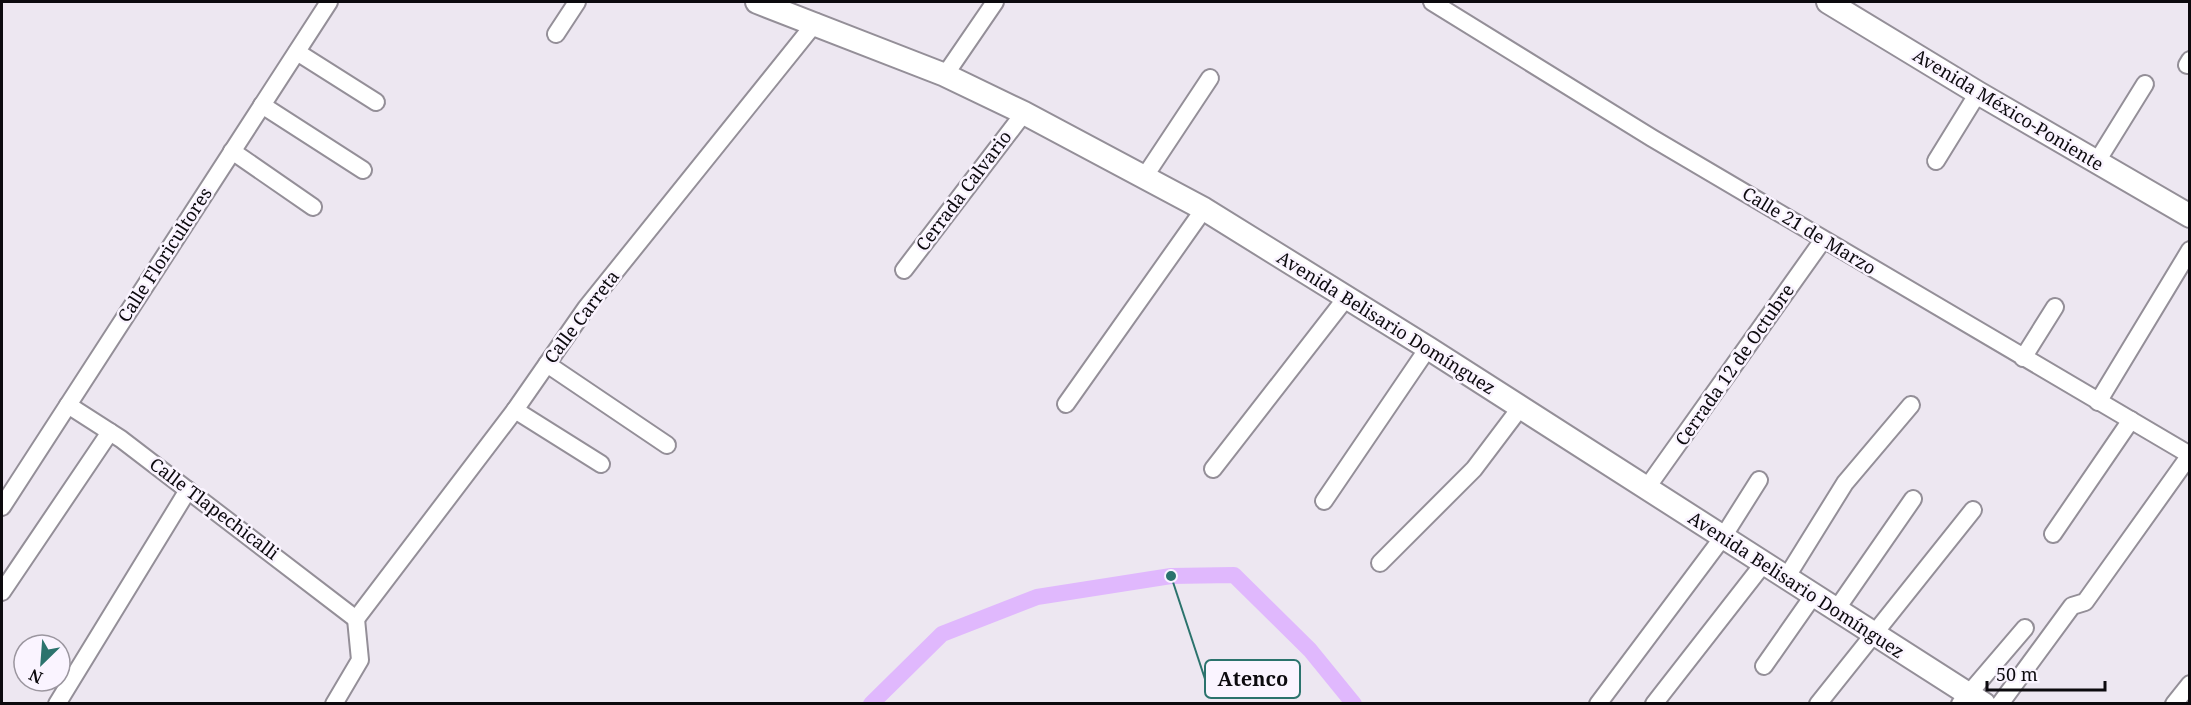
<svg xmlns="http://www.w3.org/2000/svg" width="2191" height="705" font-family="'Noto Serif',serif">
  <rect width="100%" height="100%" fill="#ede7f1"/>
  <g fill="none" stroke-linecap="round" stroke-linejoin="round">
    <polyline stroke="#e0b8fd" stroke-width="16" points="871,704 942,634 1037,597 1171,576 1234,575 1310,650 1354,704"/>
    <defs>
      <g id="minor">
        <polyline points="1432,2 1652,138 2190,455"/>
        <polyline points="556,34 577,2"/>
        <polyline points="297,52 376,102"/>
        <polyline points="2187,65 2190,60"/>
        <polyline points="945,75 995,2"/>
        <polyline points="262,105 363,170"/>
        <polyline points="232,151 313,207"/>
        <polyline points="1936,161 1978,93"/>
        <polyline points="2096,163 2145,84"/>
        <polyline points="1145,176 1210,78"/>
        <polyline points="904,270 1024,113"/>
        <polyline points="2023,358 2055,307"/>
        <polyline points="547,364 667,445"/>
        <polyline points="2098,402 2190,250"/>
        <polyline points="1066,404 1204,209"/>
        <polyline points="68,405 121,439 356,619"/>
        <polyline points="515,410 601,464"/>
        <polyline points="1213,469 1346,298"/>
        <polyline points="1646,489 1823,240"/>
        <polyline points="1324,501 1428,348"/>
        <polyline points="2,507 329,2"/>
        <polyline points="2053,534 2131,420"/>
        <polyline points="1380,563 1474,469 1520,408"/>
        <polyline points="1786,578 1845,483 1911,405"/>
        <polyline points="2,592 110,432"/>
        <polyline points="1836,610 1913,499"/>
        <polyline points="356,619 515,410 586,308 816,22"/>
        <polyline points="1764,666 1813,596"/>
        <polyline points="57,704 188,490"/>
        <polyline points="334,704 360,660 356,619"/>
        <polyline points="1598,704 1723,537 1759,480"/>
        <polyline points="1654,704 1764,563"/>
        <polyline points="1818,704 1973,510"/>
        <polyline points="1960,704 2025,628"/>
        <polyline points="2000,704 2072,606 2085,602 2190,455"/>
        <polyline points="2174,704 2190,684"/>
      </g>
      <g id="major">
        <polyline points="757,2 945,75 1024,113 1204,209 1428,348 1984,704"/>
        <polyline points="1828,2 1978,93 2190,216"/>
      </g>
    </defs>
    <use href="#minor" stroke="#948f98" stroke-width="20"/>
    <use href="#major" stroke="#948f98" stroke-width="26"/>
    <use href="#minor" stroke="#fff" stroke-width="16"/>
    <use href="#major" stroke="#fff" stroke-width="22"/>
  </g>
  <g text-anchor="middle" stroke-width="5" stroke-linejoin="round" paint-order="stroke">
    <g font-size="18" fill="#0c0a0e" stroke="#faf4ff">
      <text transform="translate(2008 110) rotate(31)" y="6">Avenida México-Poniente</text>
      <text transform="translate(964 191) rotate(-53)" y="6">Cerrada Calvario</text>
      <text transform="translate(1809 231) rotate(31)" y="6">Calle 21 de Marzo</text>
      <text transform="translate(165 255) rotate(-57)" y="6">Calle Floricultores</text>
      <text transform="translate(582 317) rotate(-53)" y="6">Calle Carreta</text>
      <text transform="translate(1386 323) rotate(32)" y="6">Avenida Belisario Domínguez</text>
      <text transform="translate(1735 365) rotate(-55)" y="6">Cerrada 12 de Octubre</text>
      <text transform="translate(214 509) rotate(37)" y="6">Calle Tlapechicalli</text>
      <text transform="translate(1796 585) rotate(33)" y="6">Avenida Belisario Domínguez</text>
    </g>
  </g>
  <path fill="none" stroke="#2b736d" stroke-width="2" d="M1171 576L1205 679"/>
  <circle fill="#2b736d" stroke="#faf4ff" stroke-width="2" cx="1171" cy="576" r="6"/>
  <rect fill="#faf4ff" stroke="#2b736d" stroke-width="2" x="1205" y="660" width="95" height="38" rx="6"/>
  <g font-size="20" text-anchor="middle" font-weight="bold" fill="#0c0a0e">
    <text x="1253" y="686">Atenco</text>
  </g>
  <rect width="2191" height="705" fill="none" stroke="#0c0a0e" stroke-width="6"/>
  <g transform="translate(42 663) rotate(205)"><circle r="28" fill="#faf4ff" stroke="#9b969f" stroke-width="1.5"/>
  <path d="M0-4.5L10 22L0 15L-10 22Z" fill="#2b736d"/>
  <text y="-9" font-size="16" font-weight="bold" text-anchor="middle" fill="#0c0a0e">N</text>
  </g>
  <path d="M1987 681v9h118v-9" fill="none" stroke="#0c0a0e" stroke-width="3"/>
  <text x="1996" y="681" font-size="18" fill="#0c0a0e" stroke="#faf4ff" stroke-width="4.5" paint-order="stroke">50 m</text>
</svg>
